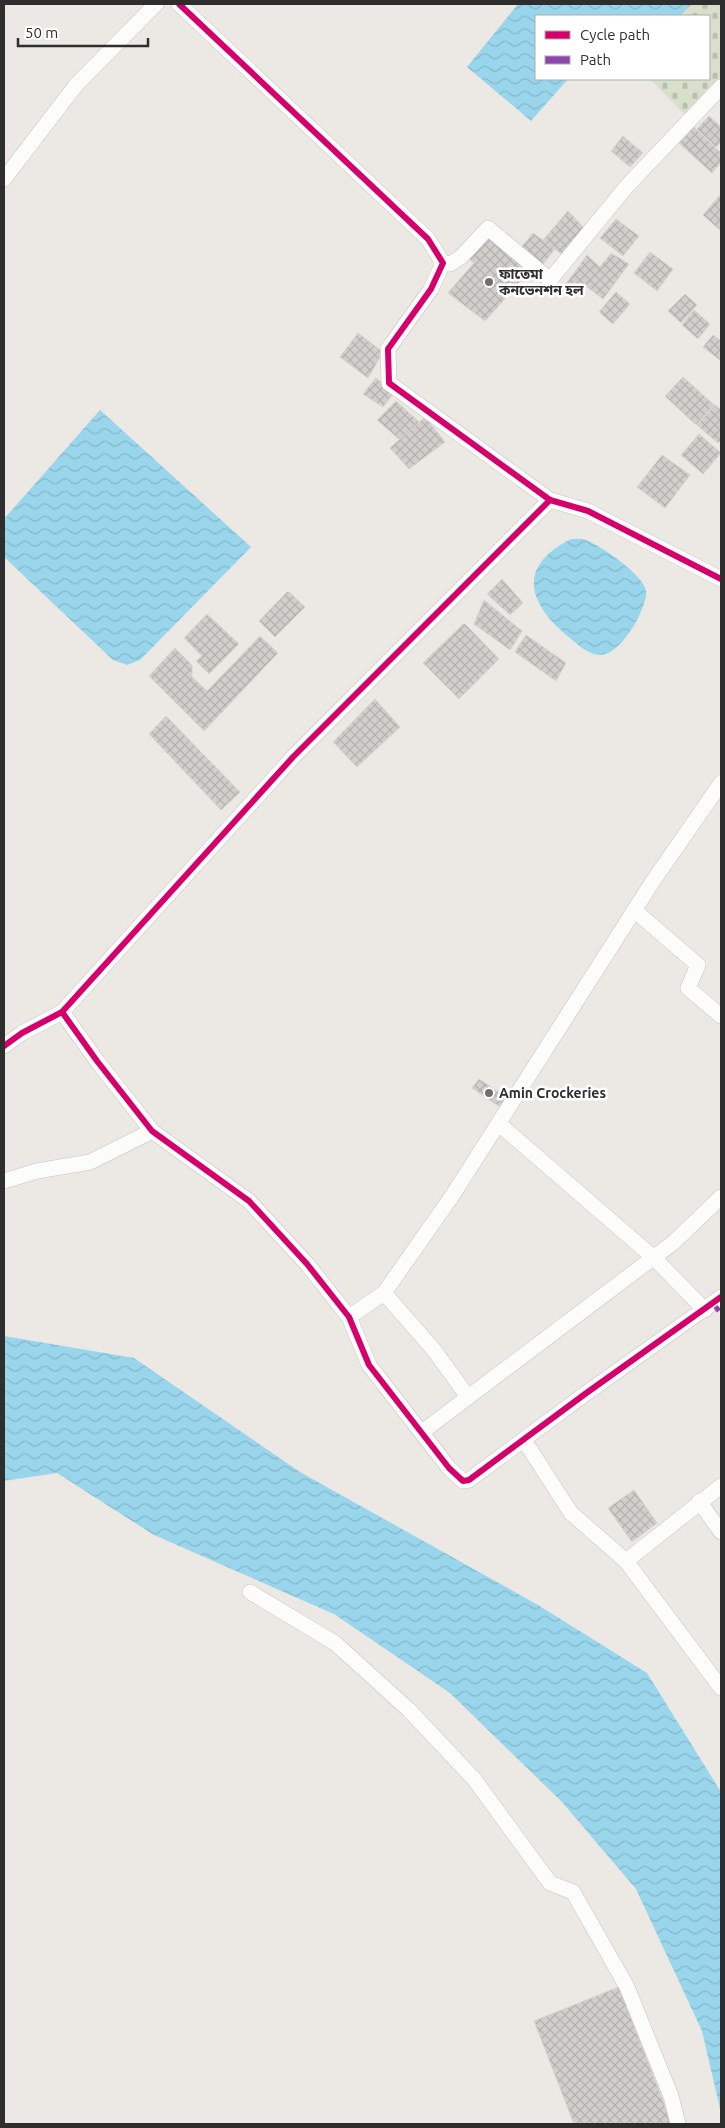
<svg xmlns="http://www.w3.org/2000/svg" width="725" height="2128" font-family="Ubuntu,'Noto Sans Bengali',sans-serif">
  <defs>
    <pattern id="cemetery-stones" width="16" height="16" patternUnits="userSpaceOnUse" patternTransform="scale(1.25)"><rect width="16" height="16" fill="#d8e0cc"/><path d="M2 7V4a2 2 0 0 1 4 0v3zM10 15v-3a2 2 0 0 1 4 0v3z" fill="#bac0b0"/></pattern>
    <pattern id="water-waves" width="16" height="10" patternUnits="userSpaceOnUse" patternTransform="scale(1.25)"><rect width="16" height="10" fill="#99d6ec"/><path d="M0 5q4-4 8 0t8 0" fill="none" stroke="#84b8cb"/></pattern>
    <pattern id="building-cross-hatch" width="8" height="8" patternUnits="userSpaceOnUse" patternTransform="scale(1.25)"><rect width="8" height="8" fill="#d1cecb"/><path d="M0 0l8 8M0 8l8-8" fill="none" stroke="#b4b1af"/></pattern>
  </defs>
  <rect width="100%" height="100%" fill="#ece8e4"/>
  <polygon fill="url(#cemetery-stones)" points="692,4 721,4 721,86 690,120 650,79 709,79 709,16 680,16"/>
  <g fill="url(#water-waves)">
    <polygon points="518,4 692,4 680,16 536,16 536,79 568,79 531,121 467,67"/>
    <polygon points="100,410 251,547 140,660 127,665 113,660 4,557 4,519"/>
    <path d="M 571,539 C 576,539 582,538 586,540 C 601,546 644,575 646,591 C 647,598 642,609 639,616 C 633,629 616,655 600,655 C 589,655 578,645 570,638 C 529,605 515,567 571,539 Z"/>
    <polygon points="4,1336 134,1358 300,1472 538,1605 647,1673 721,1792 721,2113 702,2031 636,1889 562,1802 450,1693 334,1614 154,1535 57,1473 4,1481"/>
  </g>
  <g fill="url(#building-cross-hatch)" stroke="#d7d4d0">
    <polygon points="709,116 721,127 721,142 716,147 697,129"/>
    <polygon points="694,127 721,153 721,162 712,173 679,143"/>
    <polygon points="623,136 643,153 630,167 611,151"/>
    <polygon points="721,194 721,231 703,215"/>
    <polygon points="568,211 586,230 564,256 543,240"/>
    <polygon points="616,219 639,236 623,256 600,238"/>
    <polygon points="533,233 555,249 540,268 518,251"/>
    <polygon points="489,234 530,271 485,321 448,293 474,263 467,257"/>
    <polygon points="650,252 673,269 657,291 634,273"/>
    <polygon points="611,253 629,264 603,299 586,286 579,294 566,284 587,255 600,267"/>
    <polygon points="616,292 630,304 613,324 599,312"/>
    <polygon points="685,294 697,305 681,323 668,311"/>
    <polygon points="694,310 710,324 698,339 682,325"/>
    <polygon points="358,333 383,352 368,378 340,357"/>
    <polygon points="713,335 721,341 721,361 703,347"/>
    <polygon points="683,377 714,405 696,425 665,396"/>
    <polygon points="376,378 394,393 383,407 363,394"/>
    <polygon points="396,401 419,422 400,440 377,420"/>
    <polygon points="715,405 721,410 721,440 718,443 697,425"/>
    <polygon points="425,417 445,442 409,469 390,448"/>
    <polygon points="699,434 721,453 703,474 681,455"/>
    <polygon points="662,455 690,475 665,508 637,487"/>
    <polygon points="502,579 523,603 510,615 487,594"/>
    <polygon points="288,591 305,607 275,637 259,621"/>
    <polygon points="484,600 522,631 510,650 474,624"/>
    <polygon points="207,614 239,644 209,674 196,661 202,656 184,638"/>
    <polygon points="464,623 499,659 459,699 423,663"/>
    <polygon points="526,635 566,663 556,681 515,652"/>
    <polygon points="260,636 278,653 204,731 149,676 175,648 192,665 192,677 207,691"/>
    <polygon points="375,699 400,727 357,767 333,742"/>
    <polygon points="166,716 240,792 221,810 149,734"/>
    <polygon points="479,1079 506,1097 500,1107 472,1088"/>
    <polygon points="634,1490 657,1523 632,1542 608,1508"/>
    <polygon points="619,1987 672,2124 574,2124 534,2021"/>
  </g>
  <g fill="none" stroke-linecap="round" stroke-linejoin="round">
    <defs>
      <g id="minor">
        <polyline points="179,4 428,239 443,263 431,289 388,349 389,383 550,500 588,511 721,579"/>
        <polyline points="4,179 76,85 156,4"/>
        <polyline points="443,263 450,264 461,257 488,228 550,280 627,186 721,87"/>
        <polyline points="634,910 698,965 688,988 721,1016"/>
        <polyline points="62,1012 97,1061 152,1131 249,1201 307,1264 349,1317 369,1365 449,1468 463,1481 469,1480 585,1394 721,1297"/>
        <polyline points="4,1046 22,1033 62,1012 293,757 550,500"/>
        <polyline points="499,1124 653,1257 705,1310"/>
        <polyline points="4,1181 37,1171 90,1162 152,1131"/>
        <polyline points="384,1293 434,1350 468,1397"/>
        <polyline points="349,1317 384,1293 452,1196 653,881 721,783"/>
        <polyline points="422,1432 674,1242 721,1197"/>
        <polyline points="524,1440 571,1513 626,1561 721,1688"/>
        <polyline points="699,1501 721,1532"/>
        <polyline points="626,1561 721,1486"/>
        <polyline points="250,1592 335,1643 409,1710 474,1779 550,1883 573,1892 627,1987 671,2096 678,2124"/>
      </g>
    </defs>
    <use href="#minor" stroke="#c5c4c5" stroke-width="16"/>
    <use href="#minor" stroke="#fcfcfb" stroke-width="15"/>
    <polyline stroke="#8e44ad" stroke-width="5" stroke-dasharray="10 5" stroke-linecap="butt" points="713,1303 721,1314"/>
    <defs>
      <g id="cycleway">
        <polyline points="179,4 428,239 443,263 431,289 388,349 389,383 550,500 588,511 721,579"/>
        <polyline points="62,1012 97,1061 152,1131 249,1201 307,1264 349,1317 369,1365 449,1468 463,1481 469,1480 585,1394 721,1297"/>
        <polyline points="4,1046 22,1033 62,1012 293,757 550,500"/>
      </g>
    </defs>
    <use href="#cycleway" stroke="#fff" stroke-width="9"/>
    <use href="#cycleway" stroke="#d6006c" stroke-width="6"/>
  </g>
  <g fill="#706f6e" stroke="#fff" stroke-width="2">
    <circle cx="489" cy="282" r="5"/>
    <circle cx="489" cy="1093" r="5"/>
  </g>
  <g text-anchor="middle" stroke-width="5" stroke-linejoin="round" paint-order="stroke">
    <g font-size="14" font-weight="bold" fill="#2e2e2e" stroke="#fff" text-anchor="start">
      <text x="499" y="279">ফাতেমা<tspan x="499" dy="16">কনভেনশন হল</tspan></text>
      <text x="499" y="1098">Amin Crockeries</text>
    </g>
  </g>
  <rect width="725" height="2128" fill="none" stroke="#2e2e2e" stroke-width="10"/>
  <rect x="535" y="15" width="175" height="65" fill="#ffffff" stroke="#ababab"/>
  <rect x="545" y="31" width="25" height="8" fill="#d6006c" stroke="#ababab"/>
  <text x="580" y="40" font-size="15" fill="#2e2e2e">Cycle path</text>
  <rect x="545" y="56" width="25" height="8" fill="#8e44ad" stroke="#ababab"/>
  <text x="580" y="65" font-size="15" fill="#2e2e2e">Path</text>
  <path d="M18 38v8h130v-8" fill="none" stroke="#2e2e2e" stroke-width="2.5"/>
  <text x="25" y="38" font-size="15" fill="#2e2e2e" stroke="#ffffff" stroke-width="4" paint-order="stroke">50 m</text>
</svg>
